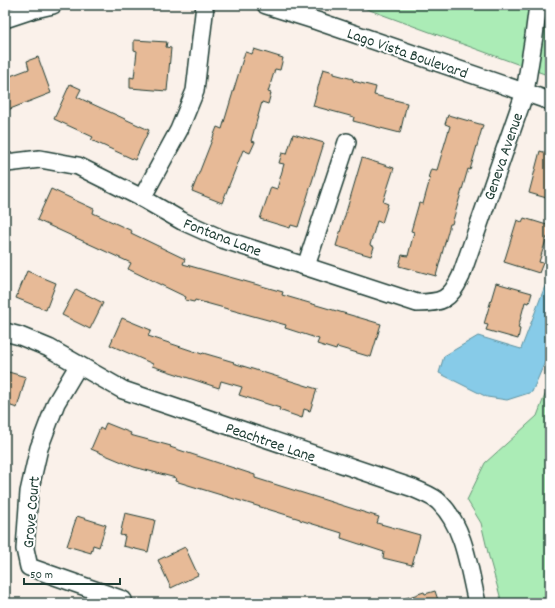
<svg xmlns="http://www.w3.org/2000/svg" width="555" height="608" font-family="Dekko,sans-serif">
  <rect width="100%" height="100%" fill="#faf1ea"/>
  <filter id="ink" filterUnits="userSpaceOnUse"><feTurbulence type="fractalNoise" baseFrequency=".025" numOctaves="2"/><feDisplacementMap in="SourceGraphic" scale="8" xChannelSelector="R" yChannelSelector="G"/><feConvolveMatrix kernelMatrix="1 2 1 2 8 2 1 2 1" color-interpolation-filters="sRGB"/></filter>
  <g filter="url(#ink)">
    <g fill="#abecb6" stroke="#659475">
      <polygon points="358,5 550,5 550,76 364,8"/>
      <polygon points="550,382 550,603 502,603 489,557 481,523 467,500 485,463 537,416"/>
    </g>
    <polygon fill="#87cbe8" stroke="#5d92a0" points="550,273 550,354 545,362 532,392 507,400 487,397 439,373 444,356 478,336 521,349"/>
    <g fill="#e7ba97" stroke="#1f3d34">
      <polygon points="134,40 167,42 166,47 171,48 167,91 130,88 130,77 134,78 137,51 134,50"/>
      <polygon points="254,49 283,58 280,70 275,69 268,92 271,93 268,104 262,102 251,141 255,142 250,153 243,150 222,203 192,191 217,127 222,129 245,52 252,54"/>
      <polygon points="38,57 51,93 5,111 5,78 29,69 27,61"/>
      <polygon points="323,69 334,72 334,74 353,79 353,81 376,87 374,95 407,103 400,133 353,121 354,117 313,106"/>
      <polygon points="70,84 81,89 77,97 149,130 135,160 91,140 93,137 54,119"/>
      <polygon points="448,115 483,125 470,170 468,169 452,224 450,224 436,276 399,266 402,255 408,256 414,232 411,231 419,203 423,204 430,179 428,178 431,169 437,170 450,126 445,124"/>
      <polygon points="293,134 324,143 298,227 291,225 290,228 260,219 271,187 277,189 284,164 279,163 282,153 287,154"/>
      <polygon points="540,151 550,154 550,199 529,193"/>
      <polygon points="362,158 394,168 383,202 388,204 382,223 377,221 370,245 374,247 371,256 336,246"/>
      <polygon points="51,189 94,209 93,213 132,231 131,233 185,259 183,264 283,292 282,295 381,324 371,357 337,347 336,350 317,344 319,339 285,328 286,325 195,300 194,302 185,300 186,297 128,269 131,263 37,220"/>
      <polygon points="524,218 550,226 550,238 547,237 539,262 543,263 539,273 504,262 517,220 522,222"/>
      <polygon points="27,271 56,283 46,310 16,298"/>
      <polygon points="496,283 532,293 529,303 525,302 518,328 520,329 518,339 486,330 488,325 484,324"/>
      <polygon points="76,289 103,303 90,329 62,315"/>
      <polygon points="122,318 151,330 148,336 202,354 203,353 234,362 233,363 317,389 310,411 304,409 302,418 279,410 280,408 239,395 242,387 221,381 219,388 152,366 153,364 110,345"/>
      <polygon points="5,371 26,377 17,408 5,404"/>
      <polygon points="106,423 131,433 130,435 171,446 170,447 255,475 255,478 379,517 377,523 420,535 412,565 383,558 384,552 341,538 342,533 300,520 300,519 175,481 176,478 134,467 91,449 100,428 103,430"/>
      <polygon points="125,513 155,520 148,552 123,546 125,536 120,535"/>
      <polygon points="77,516 106,525 99,547 93,545 91,553 67,546"/>
      <polygon points="185,547 198,575 171,588 158,560"/>
      <polygon points="435,591 439,603 397,603 397,601 424,592 425,594"/>
    </g>
    <g fill="none" stroke-linecap="round" stroke-linejoin="round">
      <defs>
        <g id="minor">
          <polyline points="266,5 317,21 550,101"/>
          <polyline points="5,19 35,9 53,5"/>
          <path d="M 7,163 L 40,159 L 78,166 L 142,198 L 182,221 L 222,239 L 417,303 C 442,303 450,300 461,276 L 525,92 L 534,36 L 538,5"/>
          <polyline points="142,198 179,130 195,91 205,5"/>
          <polyline points="306,266 347,142"/>
          <path d="M 5,332 L 20,336 L 49,348 L 123,390 L 413,488 C 421,492 434,496 440,503 C 465,528 469,570 477,603"/>
          <polyline points="78,366 56,403 39,448 29,492 25,549 29,567 123,600"/>
        </g>
      </defs>
      <use href="#minor" stroke="#1f3d34" stroke-width="20"/>
      <use href="#minor" stroke="#fff" stroke-width="17"/>
    </g>
  </g>
  <g text-anchor="middle" stroke-width="4" stroke-linejoin="round" paint-order="stroke">
    <g font-size="16" fill="#1f3d34" stroke="#fff">
      <text transform="translate(408 52) rotate(19)" y="6">Lago Vista Boulevard</text>
      <text transform="translate(502 156) rotate(-71)" y="6">Geneva Avenue</text>
      <text transform="translate(223 236) rotate(21)" y="6">Fontana Lane</text>
      <text transform="translate(271 441) rotate(19)" y="6">Peachtree Lane</text>
      <text transform="translate(30 512) rotate(-85)" y="6">Grove Court</text>
    </g>
  </g>
  <rect width="555" height="608" fill="none" stroke="#fff" stroke-width="20"/>
  <rect x="10" y="10" width="535" height="588" fill="none" stroke="#1f3d34" stroke-width="1.5" filter="url(#ink)"/>
  <path d="M24 578v6h96v-6" fill="none" stroke="#1f3d34" stroke-width="2"/>
  <text x="30" y="578" font-size="12" fill="#1f3d34" stroke="#ffffff" stroke-width="3" paint-order="stroke">50 m</text>
</svg>
